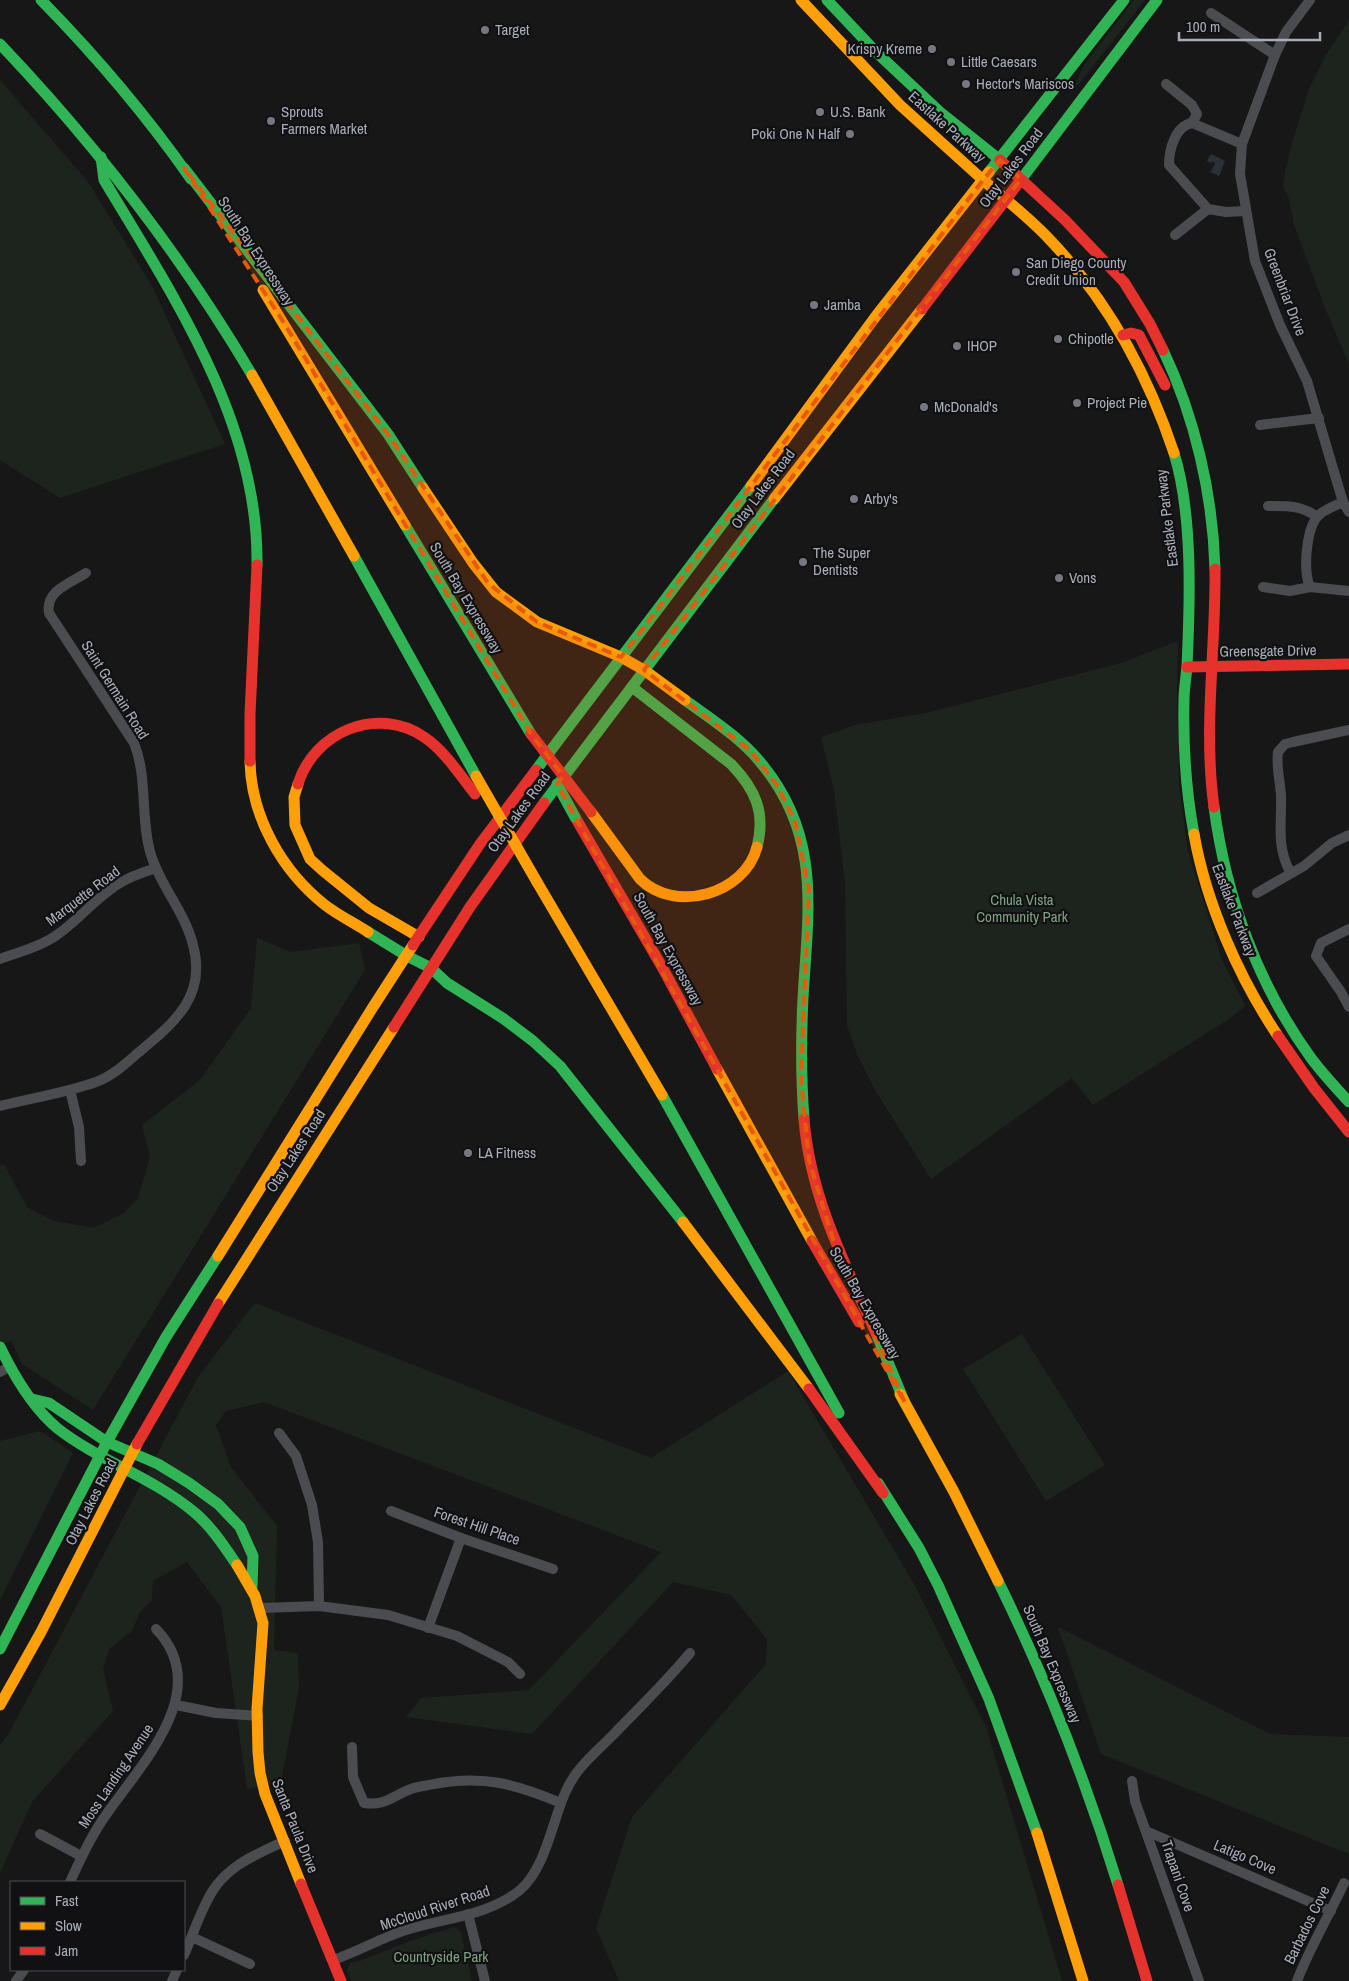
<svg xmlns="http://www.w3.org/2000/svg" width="1349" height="1981" font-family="'Archivo Narrow',sans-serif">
  <rect width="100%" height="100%" fill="#171717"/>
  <g fill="#1d241e">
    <polygon points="1134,0 1145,0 1070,95 1084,65"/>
    <polygon points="1349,20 1349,364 1325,308 1305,254 1294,225 1289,199 1283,186 1285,171 1293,140 1309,89 1326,55"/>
    <polygon points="0,80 88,182 152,286 225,444 60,498 0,460"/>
    <polygon points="1178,641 1177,686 1179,786 1188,851 1222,960 1245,1006 1229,1019 1093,1105 1072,1078 931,1179 875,1090 857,1054 847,1026 845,882 834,790 821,737 855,725 926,713 1121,663"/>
    <polygon points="257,938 291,952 359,943 365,970 93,1410 22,1364 11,1340 0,1346 0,1165 4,1164 27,1207 54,1221 94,1228 124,1213 138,1198 150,1157 142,1125 200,1080 251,1008"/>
    <polygon points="255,1303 651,1458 788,1371 914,1584 986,1727 1062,1981 619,1981 596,1928 632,1817 766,1664 767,1639 731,1595 673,1582 532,1734 406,1717 421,1698 529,1690 661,1552 264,1402 226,1411 216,1425 231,1467 277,1526 274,1650 298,1653 299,1688 281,1782 247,1789 221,1607 187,1562 153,1581 152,1600 140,1612 132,1631 110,1648 103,1668 113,1711 32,1802 0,1873 0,1745 8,1735 198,1377"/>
    <polygon points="1022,1334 1105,1465 1046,1501 963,1369"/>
    <polygon points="40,1431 73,1453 0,1600 0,1441"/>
    <polygon points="1058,1627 1270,1734 1349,1737 1349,1854 1101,1754"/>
    <polygon points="454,1927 461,1932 472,1981 352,1981 347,1971 350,1963 360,1961 410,1941"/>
  </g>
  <polygon fill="#2a3239" points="1211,154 1225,161 1219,176 1210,172 1215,164 1213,161 1211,163 1207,161"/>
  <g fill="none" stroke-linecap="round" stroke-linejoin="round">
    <g stroke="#4b4c50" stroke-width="10">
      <polyline points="1310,0 1286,32 1275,55 1242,144 1240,174 1255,261 1280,325 1307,381 1343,502 1349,512"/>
      <polyline points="1211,13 1275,55"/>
      <polyline points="1166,84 1192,105 1197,114 1192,123"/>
      <path d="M 1242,144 L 1192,123 C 1175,126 1169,150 1169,165 L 1208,209 L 1226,212 L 1245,211"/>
      <polyline points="1175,235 1208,209"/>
      <polyline points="1260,425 1319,418"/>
      <path d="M 1268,506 C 1287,506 1302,505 1317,517"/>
      <polyline points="1263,587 1290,591 1310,587 1349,591"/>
      <path d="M 1310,587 C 1303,571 1306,533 1316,518 C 1322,510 1335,506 1343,502"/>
      <path d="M 1290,872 C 1276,845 1282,825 1281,795 C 1280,781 1276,766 1278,752 L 1285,744 L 1293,742 L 1349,730"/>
      <polyline points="1257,893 1304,866 1332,843 1349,835"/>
      <polyline points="1349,929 1321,943 1316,956 1341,992 1349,1007"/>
      <path d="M 0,959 C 19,952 37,948 54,937 C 78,921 95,898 120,883 C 131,876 144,872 156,868"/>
      <polyline points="70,1090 79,1127 81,1161"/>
      <path d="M 0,1106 C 32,1098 65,1093 96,1082 C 113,1076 126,1063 139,1052 C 175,1022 207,996 193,945 C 185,912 161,887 151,855 C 140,819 148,778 134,743 L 49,613 C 45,591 70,583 86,573"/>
      <polyline points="0,1372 9,1367"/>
      <polyline points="279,1433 296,1456 312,1505 318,1542 319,1606"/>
      <polyline points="391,1511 461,1538 553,1569"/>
      <polyline points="261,1608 319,1606 388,1615 457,1636 508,1662 520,1674"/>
      <polyline points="428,1628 461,1538"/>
      <polyline points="176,1705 216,1713 258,1716"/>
      <path d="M 352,1747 L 353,1777 L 364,1803 C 386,1806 392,1796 411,1789 C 418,1786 426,1786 434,1784 C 484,1775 516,1784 561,1803"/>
      <polyline points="1132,1781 1135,1801 1199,1981"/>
      <polyline points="1146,1831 1331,1911"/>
      <polyline points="40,1834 81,1856"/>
      <path d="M 70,1882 C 81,1858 92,1834 108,1812 C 143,1762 214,1689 156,1629"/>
      <polyline points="468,1914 485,1981"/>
      <polyline points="192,1937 250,1964"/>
      <path d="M 184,1955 C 192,1937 198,1918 207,1901 C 222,1868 254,1855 285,1841"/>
      <path d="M 333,1960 C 357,1952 379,1939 403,1931 C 441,1918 487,1917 520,1890 C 546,1868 552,1821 566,1791 C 576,1768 595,1753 612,1736 C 638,1709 666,1682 690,1653"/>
      <polyline points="16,1981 24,1970"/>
      <polyline points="172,1981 177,1970"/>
      <path d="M 1297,1981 C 1310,1947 1329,1916 1344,1883"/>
    </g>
    <g stroke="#30b455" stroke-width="11">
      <path d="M 41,0 C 96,56 146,115 191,179"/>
      <polyline points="827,0 876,52 940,112 1000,160"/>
      <path d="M 0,44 C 96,145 181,255 252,375"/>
      <path d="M 101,157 L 104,180 C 174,297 259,423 257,565"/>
      <polyline points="184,168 388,434 423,488"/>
      <polyline points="989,172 1124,0"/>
      <polyline points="1020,181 1157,0"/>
      <path d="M 1163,350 C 1195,417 1213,495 1215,569"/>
      <path d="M 1174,453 C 1193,514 1190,602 1187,666 C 1186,678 1184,689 1184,700 C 1183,744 1186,791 1194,834"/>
      <polyline points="405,525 531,734"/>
      <polyline points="354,556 476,776"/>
      <path d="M 632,687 L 731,764 C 755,789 766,812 757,847"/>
      <path d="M 685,700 C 711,719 741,738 761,763 C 822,836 808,911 803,998 C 801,1039 801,1079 804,1119"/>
      <polyline points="536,770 751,486"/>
      <polyline points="544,803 774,499"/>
      <path d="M 1214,807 C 1226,897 1258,985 1311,1058 C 1323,1074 1336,1088 1349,1102"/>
      <polyline points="368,932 407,956 431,968 447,983 504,1019 533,1041 560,1066 683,1222"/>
      <polyline points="662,1095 839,1413"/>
      <polyline points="876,1333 905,1403"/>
      <path d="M 0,1347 C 14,1376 32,1407 57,1428 C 99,1461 152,1477 194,1512 C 211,1526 224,1546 237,1565"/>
      <polyline points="32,1399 49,1403 107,1442 158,1464 189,1483 218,1504 240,1527 253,1556 252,1587"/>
      <polyline points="878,1483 919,1548 938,1585 989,1699 1037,1833"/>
      <path d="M 998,1581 C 1046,1679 1086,1781 1118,1885"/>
      <polyline points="0,1649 107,1442 166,1337 218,1256"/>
    </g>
    <g stroke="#ff9f0a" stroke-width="11">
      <polyline points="801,0 900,105 983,180"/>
      <path d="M 983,180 C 1006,200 1031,219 1051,241 C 1108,301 1148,375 1174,453"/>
      <polyline points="263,290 405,525"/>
      <polyline points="252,375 354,556"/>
      <polyline points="751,486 876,316 989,172"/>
      <polyline points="423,488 473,563 496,592 537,622 621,657 644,670 685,700"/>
      <polyline points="774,499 922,309"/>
      <path d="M 250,761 C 251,817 282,871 325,905 C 338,915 354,923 368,932"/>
      <polyline points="298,784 294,797 295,825 310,859 322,870 369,908 419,937"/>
      <path d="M 591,812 L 640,879 C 675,914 745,894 757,847"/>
      <path d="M 1194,834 C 1206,903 1239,978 1278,1036"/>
      <polyline points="537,882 662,1095"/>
      <polyline points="717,1069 812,1241"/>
      <polyline points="683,1222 809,1389"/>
      <polyline points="218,1256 373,1007 413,945"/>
      <polyline points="218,1304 394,1027"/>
      <polyline points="900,1394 954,1492 998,1581"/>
      <polyline points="237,1565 255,1596 263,1623 257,1709 258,1752 260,1773 265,1794 301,1884"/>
      <polyline points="0,1705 41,1632 137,1444"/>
      <polyline points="1037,1833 1083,1981"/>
    </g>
    <g stroke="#e5322d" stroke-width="11">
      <polyline points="1000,160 1065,220 1124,282 1150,324 1163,350"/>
      <polyline points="922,309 1020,181"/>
      <polyline points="1123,335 1131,333 1139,335 1165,385"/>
      <polyline points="1187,667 1349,664"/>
      <polyline points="250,761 250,714 257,565"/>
      <path d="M 298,784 C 314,732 377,705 424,737 C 445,751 459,774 475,794"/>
      <path d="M 1214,807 C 1203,728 1216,649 1215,569"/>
      <polyline points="575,817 662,967 717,1069"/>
      <polyline points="413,945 480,844 536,770"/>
      <polyline points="394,1027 470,907 544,803"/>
      <polyline points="1278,1036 1314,1088 1349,1132"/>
      <path d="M 804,1119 C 810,1196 845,1264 876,1333"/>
      <polyline points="812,1241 859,1322"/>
      <polyline points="809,1389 883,1493"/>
      <polyline points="137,1444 218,1304"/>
      <polyline points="301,1884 341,1981"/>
      <polyline points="1118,1885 1147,1981"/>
    </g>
    <polyline stroke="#30b455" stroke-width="11" points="557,784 575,817"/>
    <polyline stroke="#ff9f0a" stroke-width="11" points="476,776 537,882"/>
    <polyline stroke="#e5322d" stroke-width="11" points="531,734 591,812"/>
  </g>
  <path fill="#e8590c" fill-opacity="0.2" stroke="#e8590c" stroke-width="4" stroke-dasharray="10 6" stroke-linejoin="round" d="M 1000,160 L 1021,179 L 644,670 L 750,750 L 777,785 L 795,821 L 809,889 L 801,1079 L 809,1160 L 833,1239 L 905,1403 L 575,817 L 557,784 L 563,776 L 531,734 L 284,323 L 184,168 L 388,434 L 488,583 L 537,622 L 621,657 L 983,180 Z"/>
  <g fill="#757880" stroke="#111113" stroke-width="2">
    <circle cx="485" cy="30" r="5"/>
    <circle cx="932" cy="49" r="5"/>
    <circle cx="951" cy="62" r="5"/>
    <circle cx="966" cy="84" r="5"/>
    <circle cx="820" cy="112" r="5"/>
    <circle cx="271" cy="121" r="5"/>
    <circle cx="850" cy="134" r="5"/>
    <circle cx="1016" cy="272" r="5"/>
    <circle cx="814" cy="305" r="5"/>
    <circle cx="1058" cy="339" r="5"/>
    <circle cx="957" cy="346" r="5"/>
    <circle cx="1077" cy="403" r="5"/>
    <circle cx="924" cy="407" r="5"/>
    <circle cx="854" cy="499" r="5"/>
    <circle cx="803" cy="562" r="5"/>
    <circle cx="1059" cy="578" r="5"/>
    <circle cx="468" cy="1153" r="5"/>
  </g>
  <g text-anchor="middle" stroke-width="4.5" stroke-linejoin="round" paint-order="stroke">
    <g font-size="15" fill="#a8adb8" stroke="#111113" text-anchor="start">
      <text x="495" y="35">Target</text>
      <text x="922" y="54" text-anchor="end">Krispy Kreme</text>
      <text x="961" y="67">Little Caesars</text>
      <text x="976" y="89">Hector's Mariscos</text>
      <text x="281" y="117">Sprouts<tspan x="281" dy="17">Farmers Market</tspan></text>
      <text x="830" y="117">U.S. Bank</text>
      <text x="840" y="139" text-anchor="end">Poki One N Half</text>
      <text x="1026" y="268">San Diego County<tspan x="1026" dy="17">Credit Union</tspan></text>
      <text x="824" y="310">Jamba</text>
      <text x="1068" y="344">Chipotle</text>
      <text x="967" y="351">IHOP</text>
      <text x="1087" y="408">Project Pie</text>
      <text x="934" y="412">McDonald's</text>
      <text x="864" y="504">Arby's</text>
      <text x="813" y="558">The Super<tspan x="813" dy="17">Dentists</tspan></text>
      <text x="1069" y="583">Vons</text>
      <text x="478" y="1158">LA Fitness</text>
    </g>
    <g font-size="15" fill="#a8adb8" stroke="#111113">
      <text transform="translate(947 127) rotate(42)" y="5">Eastlake Parkway</text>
      <text transform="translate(1011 168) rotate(-53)" y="5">Otay Lakes Road</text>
      <text transform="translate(256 251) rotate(57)" y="5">South Bay Expressway</text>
      <text transform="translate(1285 292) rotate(69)" y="5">Greenbriar Drive</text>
      <text transform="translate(763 489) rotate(-53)" y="5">Otay Lakes Road</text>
      <text transform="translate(1167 518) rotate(-97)" y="5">Eastlake Parkway</text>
      <text transform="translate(466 598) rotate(59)" y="5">South Bay Expressway</text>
      <text transform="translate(1268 651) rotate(-1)" y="5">Greensgate Drive</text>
      <text transform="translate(115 690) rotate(58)" y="5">Saint Germain Road</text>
      <text transform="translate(519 812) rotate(-54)" y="5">Otay Lakes Road</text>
      <text transform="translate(83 896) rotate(-37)" y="5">Marquette Road</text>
      <text transform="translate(1234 910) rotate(69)" y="5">Eastlake Parkway</text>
      <text transform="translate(668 949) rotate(61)" y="5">South Bay Expressway</text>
      <text transform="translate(296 1151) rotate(-57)" y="5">Otay Lakes Road</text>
      <text transform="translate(865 1303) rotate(60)" y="5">South Bay Expressway</text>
      <text transform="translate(91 1502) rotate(-63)" y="5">Otay Lakes Road</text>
      <text transform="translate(477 1526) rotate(19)" y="5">Forest Hill Place</text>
      <text transform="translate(1052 1664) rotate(67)" y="5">South Bay Expressway</text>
      <text transform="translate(116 1776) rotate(-56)" y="5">Moss Landing Avenue</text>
      <text transform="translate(295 1826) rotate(68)" y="5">Santa Paula Drive</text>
      <text transform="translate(1245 1857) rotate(23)" y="5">Latigo Cove</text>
      <text transform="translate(1178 1876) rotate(71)" y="5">Trapani Cove</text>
      <text transform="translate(435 1908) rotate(-18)" y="5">McCloud River Road</text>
      <text transform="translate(1307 1925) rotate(-64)" y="5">Barbados Cove</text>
    </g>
    <g font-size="15" fill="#7fa381" stroke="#111113">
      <text x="1022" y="905">Chula Vista<tspan x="1022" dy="17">Community Park</tspan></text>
      <text x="441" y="1962">Countryside Park</text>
    </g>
  </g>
  <rect x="10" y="1881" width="175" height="90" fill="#111113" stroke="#4d4f55"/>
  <rect x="20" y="1897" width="25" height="8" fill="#30b455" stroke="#4d4f55"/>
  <text x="55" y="1906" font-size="15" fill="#a8adb8">Fast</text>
  <rect x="20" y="1922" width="25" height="8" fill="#ff9f0a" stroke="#4d4f55"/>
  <text x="55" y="1931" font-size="15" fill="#a8adb8">Slow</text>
  <rect x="20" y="1947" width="25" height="8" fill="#e5322d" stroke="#4d4f55"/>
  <text x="55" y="1956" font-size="15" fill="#a8adb8">Jam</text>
  <path d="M1179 32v8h141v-8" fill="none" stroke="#a8adb8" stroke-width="2.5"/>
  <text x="1186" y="32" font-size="15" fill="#a8adb8" stroke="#111113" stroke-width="4" paint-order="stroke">100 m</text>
</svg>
